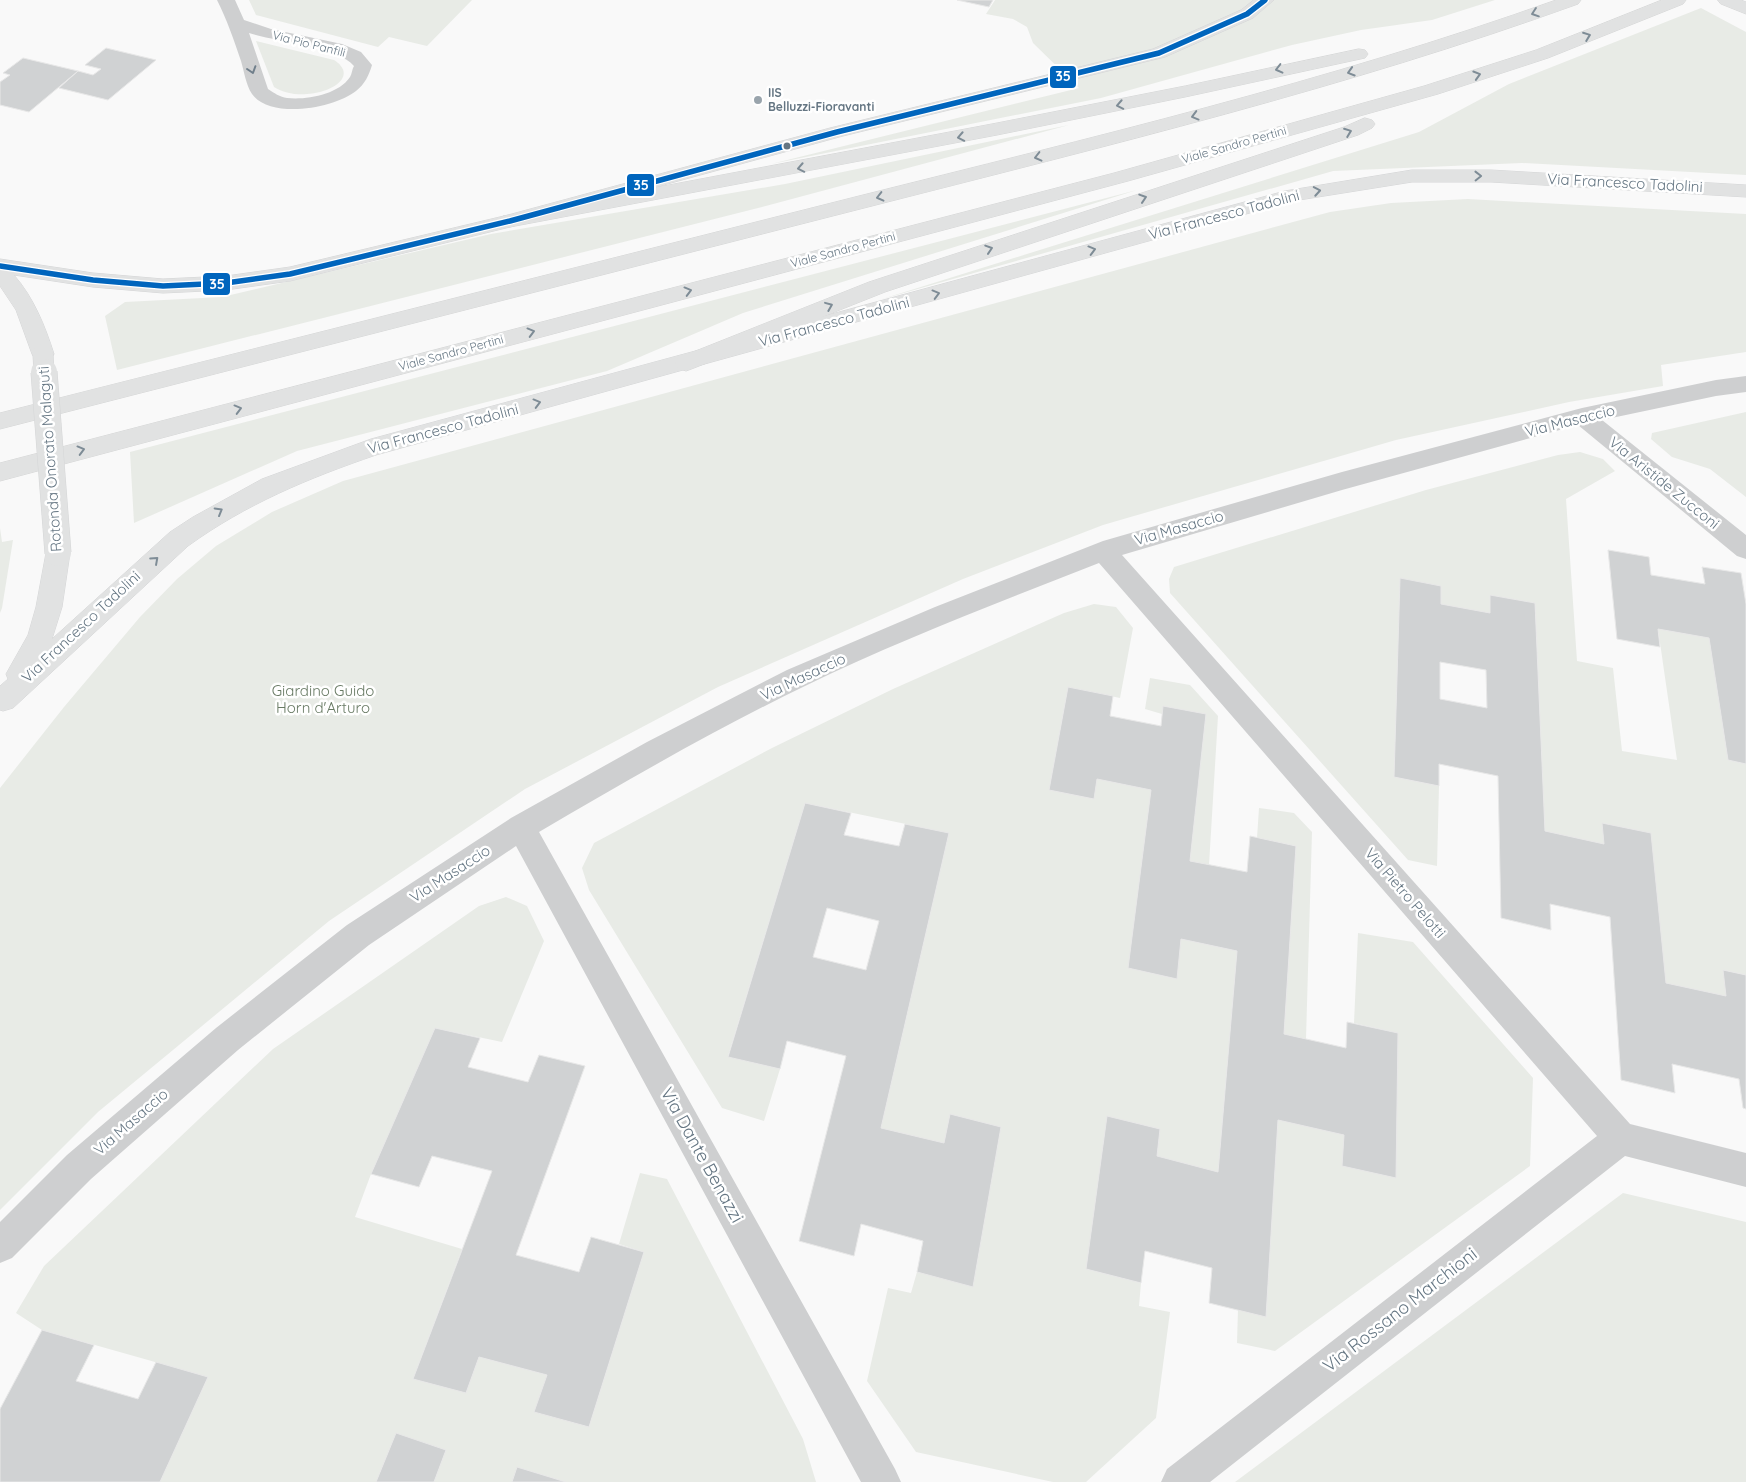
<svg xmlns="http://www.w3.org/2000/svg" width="1746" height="1482" font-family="Quicksand,sans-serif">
  <rect width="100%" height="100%" fill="#f9f9f9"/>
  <g fill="#e8ebe6">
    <polygon points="249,0 472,0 427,46 389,37 378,47 256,15"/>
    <polygon points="995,0 1495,0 1432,20 1361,30 1292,45 1101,98 771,164 1079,88 1033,43 1027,27 1013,19 986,14"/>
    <polygon points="1701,8 1746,32 1746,175 1522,163 1333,171 879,300 1419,132 1509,84"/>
    <path d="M 256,41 L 334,60 C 368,82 304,107 274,87 Z"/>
    <polygon points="1069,125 762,207 117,370 105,316 125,302 222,297 491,234 785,184"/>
    <polygon points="1137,190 743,313 607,371 297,451 134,523 130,452"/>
    <polygon points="1468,199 1746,214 1746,352 1661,365 1663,386 1569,402 1396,440 1103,525 963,579 718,687 525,789 329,921 98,1112 0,1210 0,788 64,707 140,617 177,579 216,546 272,512 343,481 1330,212 1391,203"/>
    <polygon points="1746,412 1746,497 1710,469 1672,457 1651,439 1652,433"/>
    <polygon points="1580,452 1603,459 1615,471 1566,499 1577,661 1613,668 1622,751 1677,760 1658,629 1709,638 1728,760 1746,764 1746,975 1724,970 1726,996 1666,983 1651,833 1603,823 1604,844 1545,831 1535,603 1490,613 1441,604 1441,586 1400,579 1394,777 1439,786 1437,866 1408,860 1170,593 1169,579 1174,567 1426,490 1558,455"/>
    <polygon points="0,528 2,542 13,540 2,608 0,613"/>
    <polygon points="1094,604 1116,607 1133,628 1120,698 1068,687 1049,790 1094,799 1097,779 1151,790 1128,968 1176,979 1181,939 1237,951 1218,1172 1157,1156 1160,1129 1107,1116 1086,1269 1141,1283 1139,1306 1170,1312 1156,1418 1086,1482 1053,1482 916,1452 867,1381 888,1288 911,1293 917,1272 973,1286 1001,1127 950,1114 944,1143 881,1128 949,833 805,803 728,1056 780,1069 764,1121 722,1108 589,890 582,868 594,843 772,748 893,689 1064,613"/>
    <polygon points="1150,678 1190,685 1218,716 1209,865 1190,861 1206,714 1164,706 1162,714 1145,709"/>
    <polygon points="1259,808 1294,813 1312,832 1306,1039 1284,1034 1296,846 1257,838"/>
    <polygon points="506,897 527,906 544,941 502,1042 435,1028 371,1174 355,1217 462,1249 413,1379 466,1393 479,1357 547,1375 535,1412 589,1427 644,1252 619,1244 640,1173 667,1179 803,1439 816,1482 566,1482 517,1467 512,1482 434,1482 446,1450 396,1434 376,1482 160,1482 208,1377 42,1330 16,1313 44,1266 273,1049 479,906"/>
    <polygon points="1358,933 1413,942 1533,1078 1530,1166 1275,1351 1237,1343 1238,1309 1266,1317 1278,1120 1344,1135 1342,1166 1396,1178 1398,1033 1354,1023"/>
    <polygon points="1623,1193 1746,1222 1746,1482 1235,1482"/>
  </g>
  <g fill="#d0d2d3" stroke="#e8e8e8" fill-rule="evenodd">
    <polygon points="957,0 993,0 989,7"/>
    <polygon points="106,48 156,60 108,100 59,88 78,71 93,75 101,69 85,65"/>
    <polygon points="23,58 78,71 29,112 0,105 0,82 10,75 3,73"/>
    <polygon points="1608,550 1649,557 1651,575 1705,584 1702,567 1741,573 1746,604 1746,764 1728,760 1709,638 1658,629 1660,647 1617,639"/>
    <path d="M 1400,578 L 1441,586 L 1441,604 L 1490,613 L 1490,595 L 1535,603 L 1545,831 L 1604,844 L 1602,823 L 1651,833 L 1666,983 L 1726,996 L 1723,970 L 1746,975 L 1746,1109 L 1743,1108 L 1739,1079 L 1672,1064 L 1675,1093 L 1621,1080 L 1610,917 L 1550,904 L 1551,930 L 1501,918 L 1498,776 L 1439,764 L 1439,786 L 1394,777 ZM 1440,662 L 1486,670 L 1487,708 L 1440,699 Z"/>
    <polygon points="1068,687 1113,696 1110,716 1161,726 1163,706 1206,714 1190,861 1247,872 1250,836 1296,846 1284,1034 1346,1048 1347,1022 1398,1033 1396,1178 1342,1166 1344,1135 1278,1120 1266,1317 1209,1303 1212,1268 1145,1251 1141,1283 1086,1269 1107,1116 1160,1129 1157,1156 1218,1172 1237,951 1181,939 1177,979 1128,968 1151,790 1097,779 1094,799 1049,790"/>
    <path d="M 805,803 L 851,813 L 844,835 L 899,846 L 905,824 L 949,833 L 881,1128 L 944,1143 L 950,1114 L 1001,1127 L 973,1287 L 917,1272 L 923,1241 L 861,1224 L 854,1256 L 799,1241 L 846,1056 L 787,1041 L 780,1069 L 728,1057 ZM 827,908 L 879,921 L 866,970 L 813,957 Z"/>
    <polygon points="435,1028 480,1038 468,1067 528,1082 539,1055 585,1066 516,1255 579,1272 591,1237 644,1252 589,1427 534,1412 547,1375 479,1357 466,1393 413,1379 492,1171 432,1156 419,1187 371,1174"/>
    <polygon points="42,1330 94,1345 76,1381 138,1399 156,1362 208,1377 160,1482 0,1482 0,1409"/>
    <polygon points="396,1433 446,1450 434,1482 376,1482"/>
    <polygon points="517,1467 566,1482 512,1482"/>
  </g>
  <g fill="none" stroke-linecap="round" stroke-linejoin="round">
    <defs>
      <g id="secondary">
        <path d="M 1254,0 L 1274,0 L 1253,18 L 1165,57 L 843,136 L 510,227 L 290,281 L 226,290 L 163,293 L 93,287 L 14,275 C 34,298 45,326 54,354 L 51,359 L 43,362 L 35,359 L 32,354 L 16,310 L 0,286 L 0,259 L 93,273 L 163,279 L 226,276 L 290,267 L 508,215 L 830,128 L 1153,49 L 1241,10 Z"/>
        <polygon points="1718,0 1741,0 1746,2 1746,14 1721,4"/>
        <path d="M 1412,170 L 1491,170 L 1746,185 L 1746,197 L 1491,182 L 1412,182 L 1293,201 L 376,455 C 309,478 246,504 188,546 L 13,708 L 3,711 L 0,710 L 0,686 L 8,679 L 6,674 L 28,635 L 36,607 L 46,553 L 49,546 L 58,543 L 67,546 L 70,553 L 62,607 L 52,639 L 170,532 L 193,517 L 262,479 L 371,439 L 1285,191 Z"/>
      </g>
      <g id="highway">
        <path d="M 1556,0 L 1581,0 L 1578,4 C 1346,88 1106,146 868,207 C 578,281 289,355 0,429 L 0,413 C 285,341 570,269 855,197 C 1090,138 1327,82 1556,0 Z"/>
        <polygon points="1662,0 1686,0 1683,4 1548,58 1438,94 1128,181 0,481 0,463 1114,173 1424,86 1536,50"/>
        <polygon points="1359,49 1365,50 1368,54 1365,58 1185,97 997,135 510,227 503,226 500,221 503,216 510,215 997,123 1185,86"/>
        <polygon points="1365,118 1372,120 1375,124 1372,128 1358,135 885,292 694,368 686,371 678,368 675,363 678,358 869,282 1344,127"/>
      </g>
    </defs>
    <use href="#secondary" stroke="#d5d6d7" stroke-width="1"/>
    <use href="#highway" stroke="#d5d6d6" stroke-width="1"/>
    <g fill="#cecfd0" fill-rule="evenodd">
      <path d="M 217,0 L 235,0 L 244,20 L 271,29 L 342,44 L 361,52 L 372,65 C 369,75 365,84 356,91 C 335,108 271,120 252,94 C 246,85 244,71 241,61 C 234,40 227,20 217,0 ZM 249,33 C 276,42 337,46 354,66 C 352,69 352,74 350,77 C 338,95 306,100 287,98 C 280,97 274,93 268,89 Z"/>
      <path d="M 1746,376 L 1746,392 L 1716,396 L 1602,420 L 1746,535 L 1746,559 L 1737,556 L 1578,425 L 1342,490 L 1122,555 L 1630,1124 L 1746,1153 L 1746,1187 L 1625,1156 L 1210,1482 L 1161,1482 L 1167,1469 L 1597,1136 L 1099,563 C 1000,602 900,640 805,686 C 714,730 626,781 539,832 L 895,1469 L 901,1482 L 861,1482 L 516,846 L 369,945 L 238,1050 L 91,1179 L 12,1258 L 0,1263 L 0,1222 L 67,1155 L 216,1028 L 347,925 L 511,818 L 647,742 L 787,670 L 935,607 L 1103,541 L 1342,472 L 1582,408 L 1716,380 Z"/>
    </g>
    <use href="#secondary" fill="#e1e2e2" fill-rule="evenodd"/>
    <use href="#highway" fill="#e1e2e2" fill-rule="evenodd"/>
    <defs>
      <polyline id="secondary-bridge-far1" points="43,354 44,373"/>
      <polyline id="secondary-bridge" points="44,372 58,553"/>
    </defs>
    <use href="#secondary-bridge-far1" stroke="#d5d6d7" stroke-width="21" stroke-linecap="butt"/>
    <use href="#secondary-bridge" stroke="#d5d6d7" stroke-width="27" stroke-linecap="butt"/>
    <use href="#secondary-bridge-far1" stroke="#e1e2e2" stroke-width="20"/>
    <use href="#secondary-bridge" stroke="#e1e2e2" stroke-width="26"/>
    <defs>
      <polyline id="bus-1" points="0,266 93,280 163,286 226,283 290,274 510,221 837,132 1159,53 1247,14 1265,0"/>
    </defs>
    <use href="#bus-1" stroke="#fff" stroke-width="8"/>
    <use href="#bus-1" stroke="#0065bd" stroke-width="5.5"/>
  </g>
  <defs><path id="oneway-chevron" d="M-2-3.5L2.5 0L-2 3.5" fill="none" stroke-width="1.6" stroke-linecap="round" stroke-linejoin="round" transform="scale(1.25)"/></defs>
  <g stroke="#7e8c96">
    <use href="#oneway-chevron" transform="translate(1535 13) rotate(161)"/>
    <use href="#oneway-chevron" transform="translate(1587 36) rotate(-21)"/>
    <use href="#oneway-chevron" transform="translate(1279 69) rotate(166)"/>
    <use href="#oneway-chevron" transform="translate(1351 72) rotate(163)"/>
    <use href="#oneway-chevron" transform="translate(1477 75) rotate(-17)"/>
    <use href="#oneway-chevron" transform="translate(1120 105) rotate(169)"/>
    <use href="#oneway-chevron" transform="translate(1195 116) rotate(165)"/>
    <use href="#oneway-chevron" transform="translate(1348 132) rotate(-21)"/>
    <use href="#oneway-chevron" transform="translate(961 137) rotate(169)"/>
    <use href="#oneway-chevron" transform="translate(1038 157) rotate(166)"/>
    <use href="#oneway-chevron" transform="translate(801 168) rotate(169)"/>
    <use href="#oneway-chevron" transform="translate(1478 176) rotate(-1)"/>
    <use href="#oneway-chevron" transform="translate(1317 191) rotate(-10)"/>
    <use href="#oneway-chevron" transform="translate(880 197) rotate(166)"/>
    <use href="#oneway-chevron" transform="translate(1143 198) rotate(-18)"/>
    <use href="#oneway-chevron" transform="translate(989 249) rotate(-18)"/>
    <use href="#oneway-chevron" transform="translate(1092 250) rotate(-15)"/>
    <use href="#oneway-chevron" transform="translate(688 291) rotate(-15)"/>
    <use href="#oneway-chevron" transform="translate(936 294) rotate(-15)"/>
    <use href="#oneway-chevron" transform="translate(829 306) rotate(-22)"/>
    <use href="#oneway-chevron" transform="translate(531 332) rotate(-15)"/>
    <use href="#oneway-chevron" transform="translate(537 403) rotate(-15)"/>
    <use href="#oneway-chevron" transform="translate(238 409) rotate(-15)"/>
    <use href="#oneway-chevron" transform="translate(81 450) rotate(-15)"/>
    <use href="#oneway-chevron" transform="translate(219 511) rotate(-30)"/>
    <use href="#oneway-chevron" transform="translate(155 560) rotate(-42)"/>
  </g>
  <use stroke="#707f8b" href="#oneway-chevron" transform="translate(252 70) rotate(72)"/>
  <circle fill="#99a4ac" stroke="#fff" stroke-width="2" cx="758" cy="100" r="5"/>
  <circle fill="#657683" stroke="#fff" stroke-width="2" cx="787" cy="146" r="4.5"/>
  <g text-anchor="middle" stroke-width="5" stroke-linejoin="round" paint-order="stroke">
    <g font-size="12" fill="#657683" stroke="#fff">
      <text transform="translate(309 44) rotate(14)" y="4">Via Pio Panfili</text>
      <text transform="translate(1234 145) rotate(-16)" y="4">Viale Sandro Pertini</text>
      <text transform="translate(843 250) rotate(-15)" y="4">Viale Sandro Pertini</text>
      <text transform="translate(451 353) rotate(-15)" y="4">Viale Sandro Pertini</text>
    </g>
    <g font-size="12" font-weight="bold" fill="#657683" stroke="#fff" text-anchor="start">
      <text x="768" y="97">IIS<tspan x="768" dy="14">Belluzzi-Fioravanti</tspan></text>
    </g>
    <g font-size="15" fill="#657683" stroke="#fff">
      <text transform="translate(1625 183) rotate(3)" y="5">Via Francesco Tadolini</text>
      <text transform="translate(1224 215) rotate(-15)" y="5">Via Francesco Tadolini</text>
      <text transform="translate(834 322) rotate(-15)" y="5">Via Francesco Tadolini</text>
      <text transform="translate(1570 421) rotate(-14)" y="5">Via Masaccio</text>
      <text transform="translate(443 429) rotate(-15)" y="5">Via Francesco Tadolini</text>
      <text transform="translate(50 459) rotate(-94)" y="5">Rotonda Onorato Malaguti</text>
      <text transform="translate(1664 483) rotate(39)" y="5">Via Aristide Zucconi</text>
      <text transform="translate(1179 528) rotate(-16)" y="5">Via Masaccio</text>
      <text transform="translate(81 627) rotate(-43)" y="5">Via Francesco Tadolini</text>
      <text transform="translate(803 677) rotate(-25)" y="5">Via Masaccio</text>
      <text transform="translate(450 874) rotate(-33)" y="5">Via Masaccio</text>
      <text transform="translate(1405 893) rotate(49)" y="5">Via Pietro Pelotti</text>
      <text transform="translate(131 1122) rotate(-41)" y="5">Via Masaccio</text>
    </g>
    <g font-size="15" fill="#687a64" stroke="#fff">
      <text x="323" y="696">Giardino Guido<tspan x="323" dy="17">Horn d'Arturo</tspan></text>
    </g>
    <g font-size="18" fill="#657683" stroke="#fff">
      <text transform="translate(702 1155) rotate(61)" y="6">Via Dante Benazzi</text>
      <text transform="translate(1400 1310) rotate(-38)" y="6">Via Rossano Marchioni</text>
    </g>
  </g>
  <g stroke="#fff" stroke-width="2">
    <rect x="1049" y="65" width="28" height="24" rx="5" fill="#0065bd"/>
    <rect x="626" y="173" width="29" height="24" rx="5" fill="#0065bd"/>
    <rect x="202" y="272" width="29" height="24" rx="5" fill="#0065bd"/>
  </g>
  <g font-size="14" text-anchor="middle" font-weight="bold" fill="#fff">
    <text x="1063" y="81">35</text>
    <text x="641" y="190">35</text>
    <text x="217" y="289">35</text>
  </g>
</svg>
